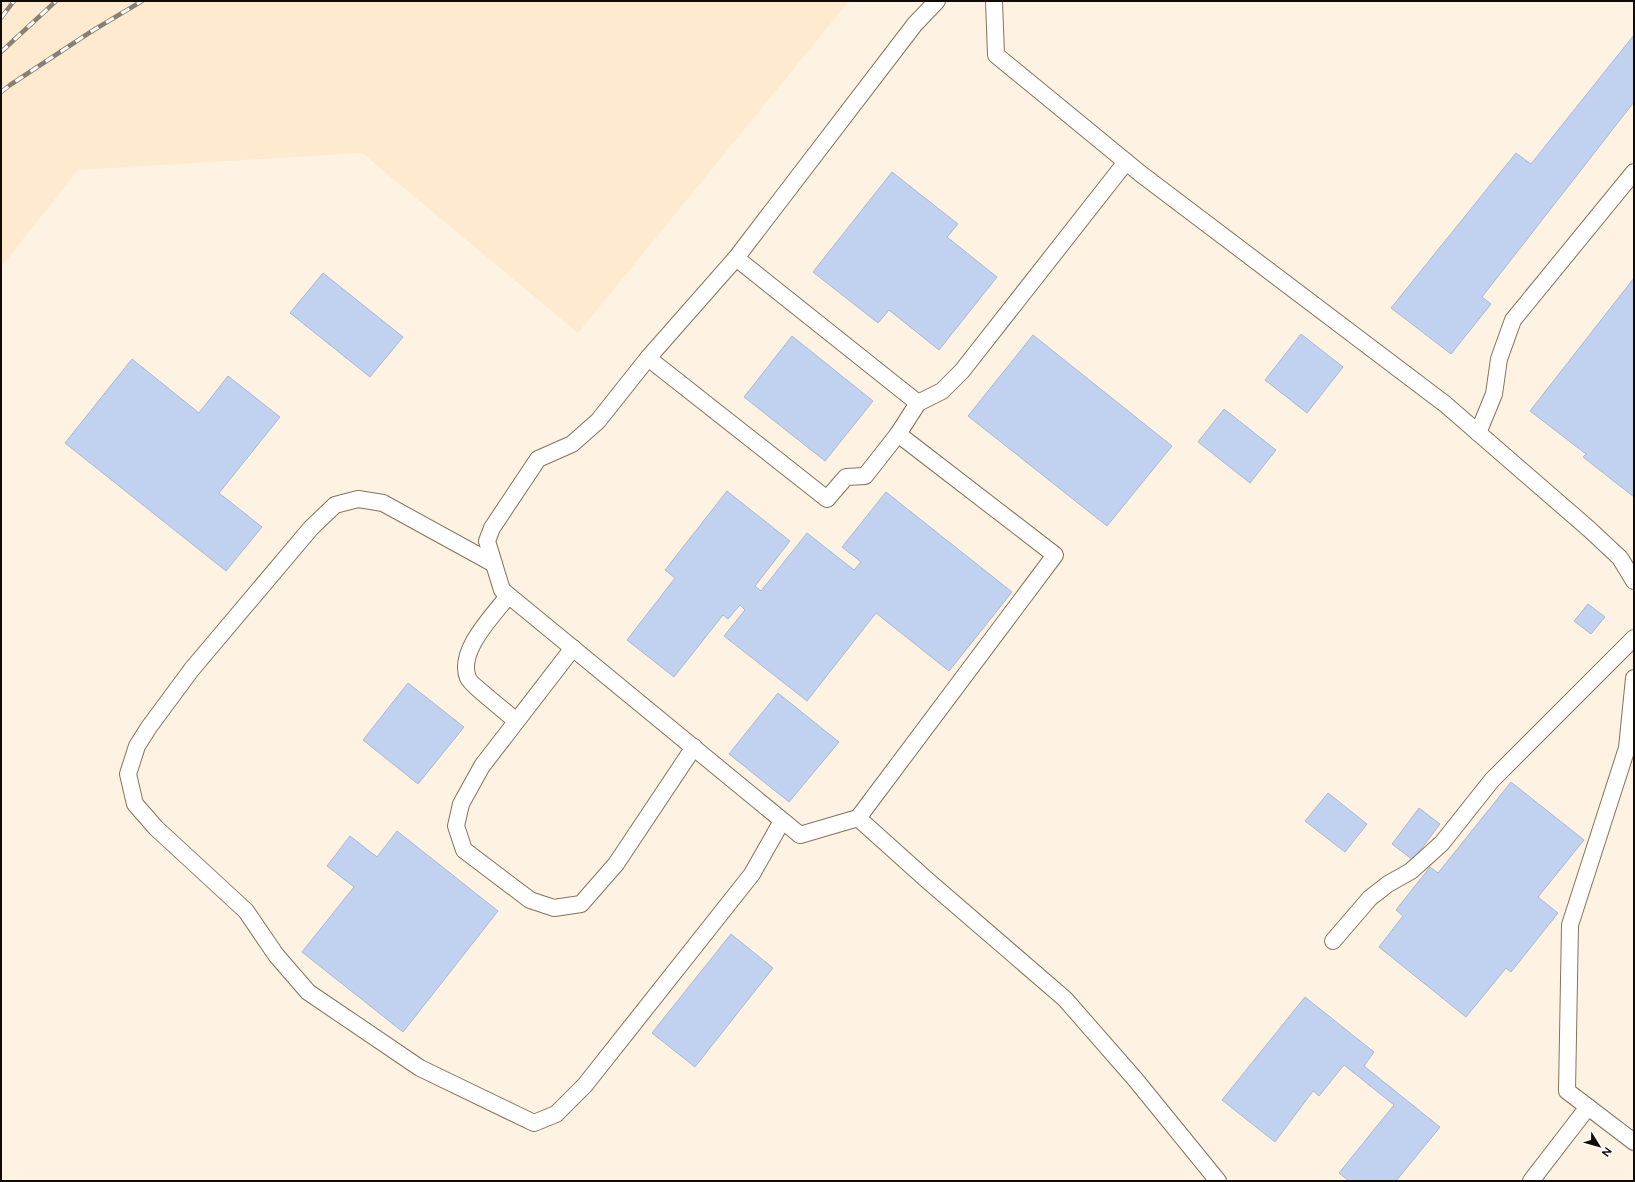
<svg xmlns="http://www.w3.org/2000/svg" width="1635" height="1182" font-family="Figtree,sans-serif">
  <rect width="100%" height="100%" fill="#fef2e2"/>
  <polygon fill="#feeacf" points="1,1 849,1 578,333 362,153 78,170 1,267"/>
  <g fill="#c1d2f0" stroke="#aab8d4">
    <polygon points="1634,35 1634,102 1482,297 1491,304 1451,354 1391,308 1516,153 1531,164"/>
    <polygon points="892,172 958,224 947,237 997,277 939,350 889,310 878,323 813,272"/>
    <polygon points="323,273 403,337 370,377 290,313"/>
    <polygon points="1634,278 1634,497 1583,457 1586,454 1530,411"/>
    <polygon points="1301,334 1343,367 1307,413 1265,380"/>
    <polygon points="1033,335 1172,446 1107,526 968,416"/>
    <polygon points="792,336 873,401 825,461 744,397"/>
    <polygon points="132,359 199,413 228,376 280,417 219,493 262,527 226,571 65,443"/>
    <polygon points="1224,409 1276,450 1250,483 1198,442"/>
    <polygon points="727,491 790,541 755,586 761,591 807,533 854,570 861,562 842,547 886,492 1012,592 949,671 876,613 807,701 724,636 745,610 740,605 728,619 723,615 674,677 627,640 675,578 665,570"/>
    <polygon points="1588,604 1605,617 1591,634 1574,621"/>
    <polygon points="408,683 464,727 418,784 363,740"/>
    <polygon points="778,693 839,742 789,802 729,754"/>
    <polygon points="1511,782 1584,840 1538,897 1558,913 1511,972 1506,968 1466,1017 1379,947 1403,916 1396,910 1430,867 1438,873"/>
    <polygon points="1328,793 1367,824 1345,852 1305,821"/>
    <polygon points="1419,808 1440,824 1413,860 1392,844"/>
    <polygon points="397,831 498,911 403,1032 302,952 354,887 327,866 350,836 377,857"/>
    <polygon points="731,934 773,968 695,1067 652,1033"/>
    <polygon points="1305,997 1374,1052 1364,1066 1440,1127 1396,1181 1349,1181 1339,1173 1394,1105 1344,1065 1319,1096 1313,1091 1275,1142 1222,1100"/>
  </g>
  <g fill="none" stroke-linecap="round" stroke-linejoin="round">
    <defs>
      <g id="service">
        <polyline points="937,1 915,24 736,258 918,403 942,391 962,371 1126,162"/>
        <polyline points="994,1 996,55 1141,174 1445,404 1589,529 1620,558 1634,581"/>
        <polyline points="736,258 648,358 598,421 572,444 538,459 492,528 487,541 502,590 800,835 858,818 927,880 1065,999 1135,1079 1218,1181"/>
        <polyline points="648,358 827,499 846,477 865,476 898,434 1055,555 858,818"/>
        <polyline points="1478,433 1494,394 1499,359 1513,320 1634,172"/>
        <polyline points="898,434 918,403"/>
        <polyline points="494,564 383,503 358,499 335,505 311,528 192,669 149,727 137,746 128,774 135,804 156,828 246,911 276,955 308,992 420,1068 534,1123 556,1114 585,1085 752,874 782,821"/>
        <path d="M 508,596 C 493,616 457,651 468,678 C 470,684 509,714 516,721"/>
        <polyline points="573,648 482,766 461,804 456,826 464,850 530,900 554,908 581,904 616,864 694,747"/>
        <polyline points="1634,678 1627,748 1570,925 1567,1091 1634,1142"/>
        <polyline points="1333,941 1370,898 1388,884 1411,871 1442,843 1492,780 1634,638"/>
        <polyline points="1531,1181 1588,1107"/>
      </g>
    </defs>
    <use href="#service" stroke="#85735b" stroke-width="18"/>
    <use href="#service" stroke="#fff" stroke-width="16"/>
    <defs>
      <g id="rail">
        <polyline points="1,18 14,1"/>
        <polyline points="1,52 56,1"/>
        <polyline points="1,92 10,85 92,31 142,1"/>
      </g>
    </defs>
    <use href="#rail" stroke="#898074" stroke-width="4.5"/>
    <use href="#rail" stroke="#fff" stroke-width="3" stroke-dasharray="9" stroke-linecap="butt"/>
  </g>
  <rect width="1635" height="1182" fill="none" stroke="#110b03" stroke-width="4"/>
  <g transform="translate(1599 1146) rotate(127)" stroke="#ffffff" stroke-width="3" paint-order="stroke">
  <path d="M0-3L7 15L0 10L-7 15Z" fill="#110b03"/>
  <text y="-6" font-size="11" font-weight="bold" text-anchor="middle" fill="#110b03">N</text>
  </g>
</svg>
